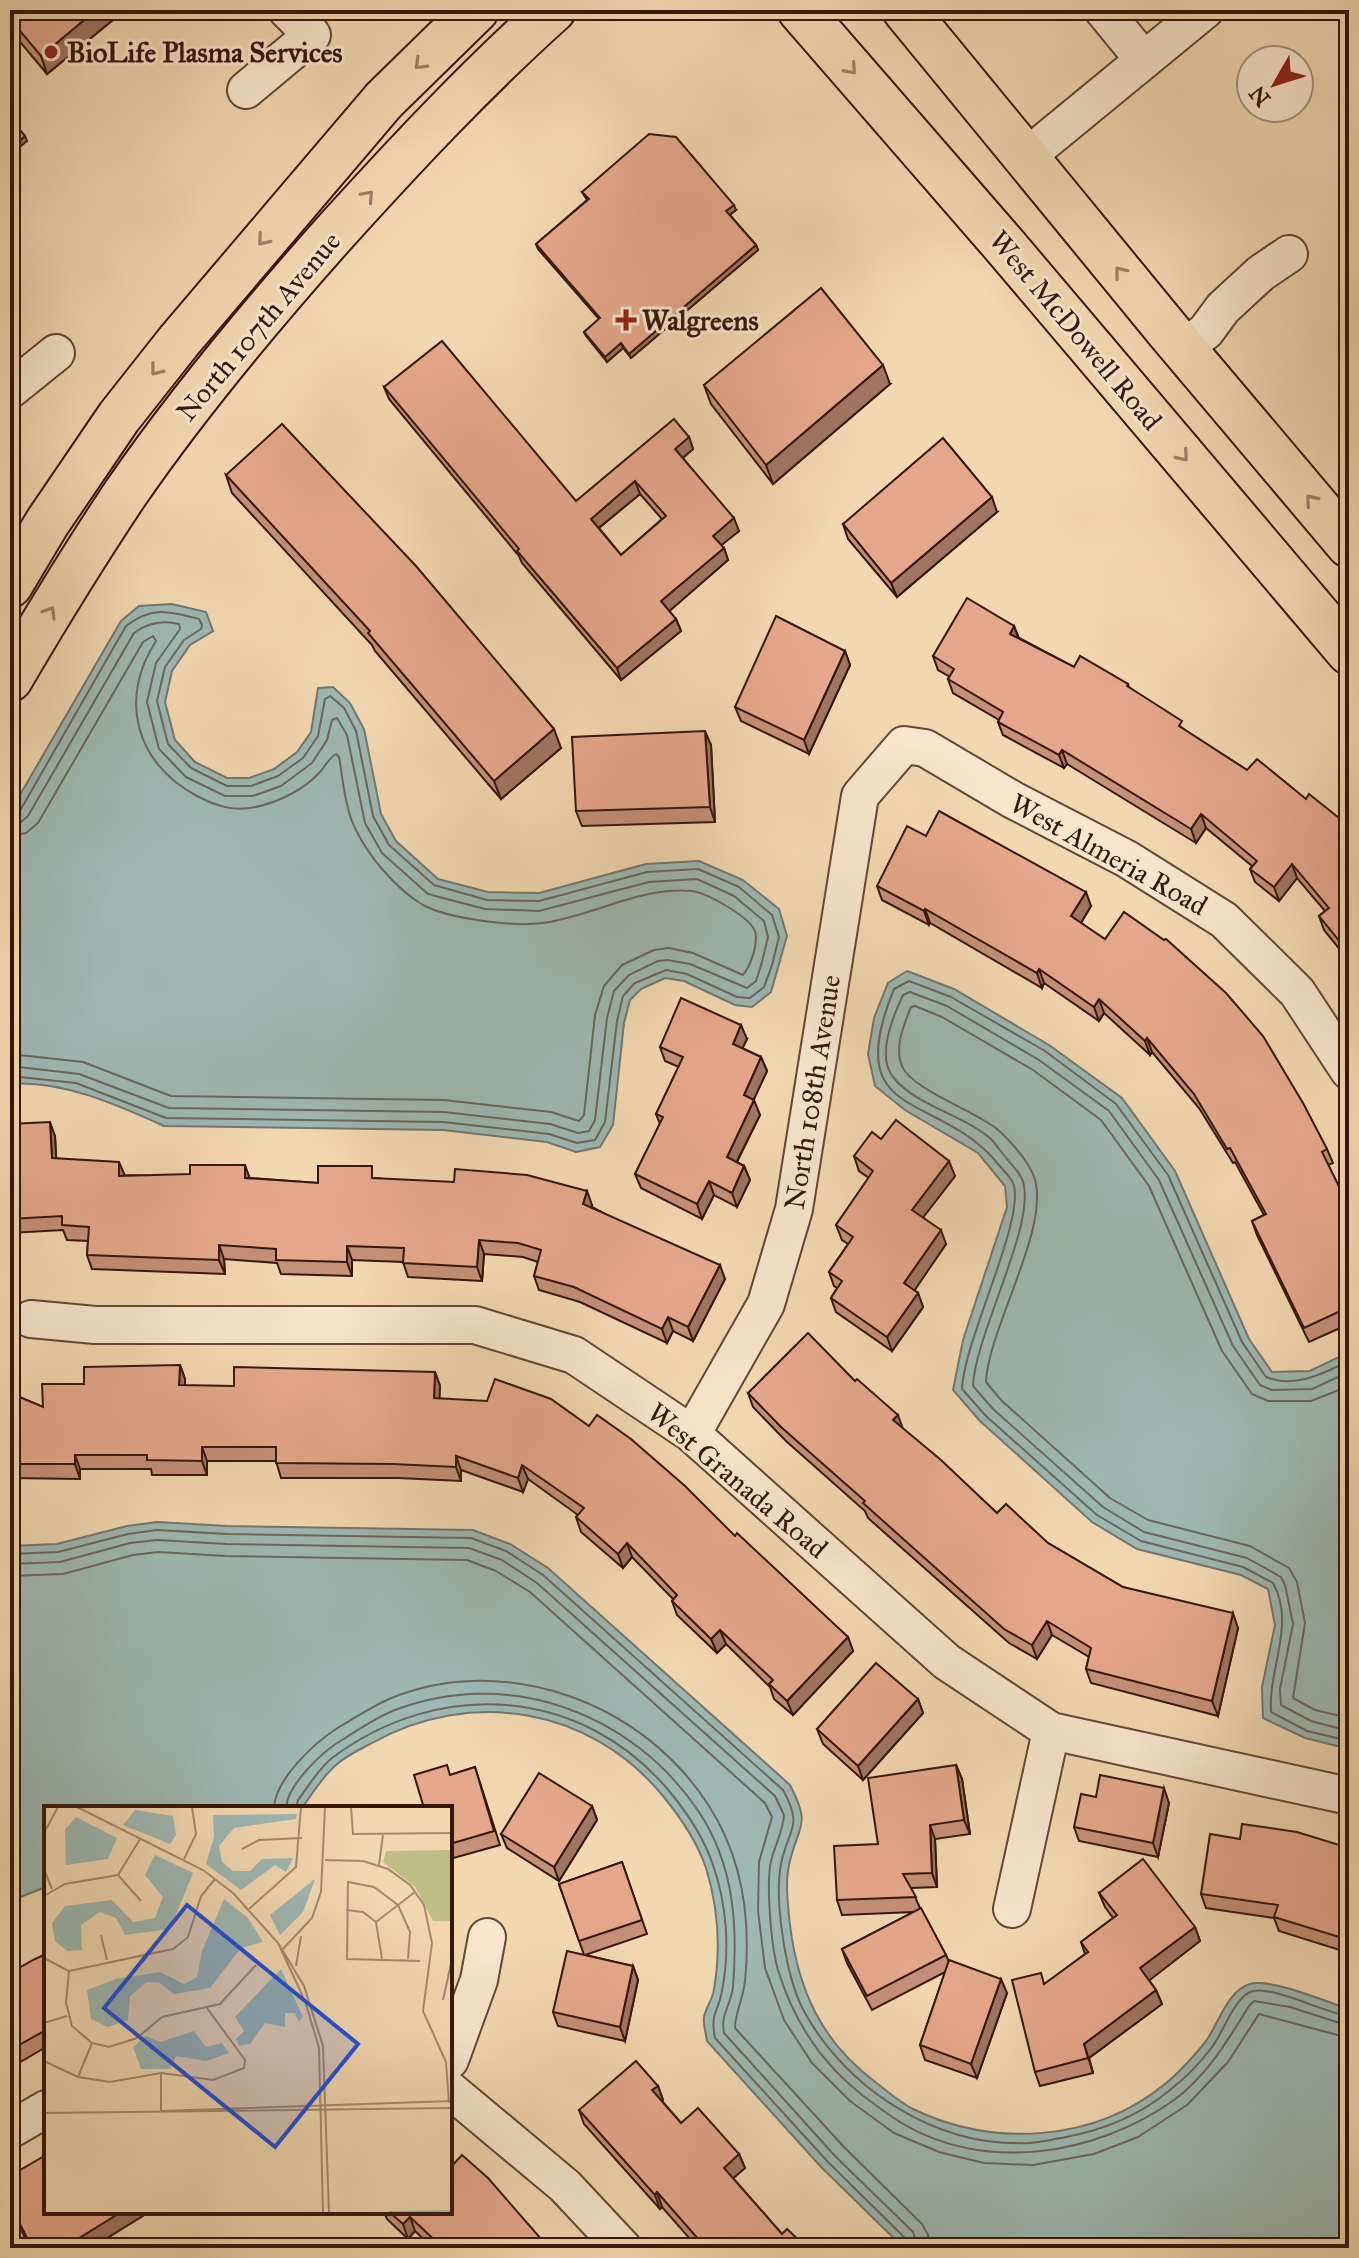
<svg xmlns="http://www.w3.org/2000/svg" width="1359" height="2258" font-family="'IM FELL Great Primer',serif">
  <rect width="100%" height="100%" fill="#f2d8b1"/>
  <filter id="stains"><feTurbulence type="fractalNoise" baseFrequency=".0025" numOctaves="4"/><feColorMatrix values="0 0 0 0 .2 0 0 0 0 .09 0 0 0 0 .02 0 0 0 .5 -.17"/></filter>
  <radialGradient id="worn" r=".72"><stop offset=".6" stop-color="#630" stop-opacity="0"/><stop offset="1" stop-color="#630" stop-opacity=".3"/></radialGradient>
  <g fill="#9db8b3" stroke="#737770" stroke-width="2">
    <path d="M 172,604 L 206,612 L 213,631 L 190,645 L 172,671 L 165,702 L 175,740 L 195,762 L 227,778 L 249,778 L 274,769 L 297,752 L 311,732 L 318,688 L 333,687 L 350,703 L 364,729 L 381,814 L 396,841 L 438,879 L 488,892 L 539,893 L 646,864 L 699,861 L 743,880 L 779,909 L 787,936 L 771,992 L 752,1007 L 735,1005 L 684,981 L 665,978 L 641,989 L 630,1000 L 624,1023 L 613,1125 L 600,1147 L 576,1152 L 547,1142 L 443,1130 L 164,1126 C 118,1105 62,1080 10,1084 L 10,812 L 121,621 L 139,606 Z"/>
    <polygon points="907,971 954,989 1049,1045 1122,1098 1175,1171 1249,1339 1272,1372 1310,1371 1349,1352 1349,1749 1305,1738 1263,1718 1262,1687 1275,1625 1268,1589 1241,1575 1137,1549 1092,1522 980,1421 953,1390 963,1340 1007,1207 1005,1186 978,1153 905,1110 875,1086 868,1054 874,1018 888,983"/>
    <path d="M 157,1522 L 227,1526 L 473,1530 L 510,1544 L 548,1568 L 790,1785 C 812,1827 798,1824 789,1865 C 785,1883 788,1907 790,1925 C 798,1989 821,2041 874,2081 C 886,2090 899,2102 913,2109 C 994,2148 1094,2142 1165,2084 C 1179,2073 1192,2058 1203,2045 C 1218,2027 1226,1991 1250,1984 C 1271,1978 1327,2002 1349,2009 L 1349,2248 L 904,2248 L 822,2168 L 707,2041 C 706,2034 703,2024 704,2017 C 706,2007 713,1999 714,1989 C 721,1948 718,1907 706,1868 C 697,1841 681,1818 663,1796 C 590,1707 471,1688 372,1743 C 360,1749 346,1756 336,1765 C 323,1776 312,1794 302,1808 L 46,1808 L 46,1887 L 10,1901 L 10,1546 L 57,1544 L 127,1526 Z"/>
    <polygon points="299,2242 314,2248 219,2248 236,2243"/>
  </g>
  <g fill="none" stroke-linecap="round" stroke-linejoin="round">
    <g stroke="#69675f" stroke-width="2">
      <path d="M 10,814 L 21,809 L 126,626 C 152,606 169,611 199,619 L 202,625 L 201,629 L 184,640 L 165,667 L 157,701 L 168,744 L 191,768 L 227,786 L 251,786 L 278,776 L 303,758 L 318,736 L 325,699 L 330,696 L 344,708 L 356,731 L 373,816 L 389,845 L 434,885 L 487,900 L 539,901 L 647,872 L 698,869 L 739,887 L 772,915 L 779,937 L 772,965 L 764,987 L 750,998 L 737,997 L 687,974 L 666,970 L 635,983 L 623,996 L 617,1021 L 605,1122 L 595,1140 L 577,1143 L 549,1134 L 443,1122 L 166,1118 L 76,1083 L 10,1076"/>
      <path d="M 10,824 L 21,822 L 28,816 L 134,633 C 147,623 162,620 179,624 L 180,629 L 156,663 L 147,702 L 159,749 L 186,777 L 225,796 L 253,796 L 281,786 L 312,763 L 327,740 L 332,720 L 337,718 L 347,735 L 365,823 L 382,853 L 428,894 L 485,909 L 539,911 L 649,882 L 697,879 L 734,896 L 764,921 L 768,937 L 762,962 L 756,981 L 747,988 L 690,964 L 668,960 L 658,961 L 629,975 L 614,991 L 607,1018 L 595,1120 L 589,1131 L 578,1133 L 550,1124 L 444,1112 L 169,1108 L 79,1074 L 10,1066"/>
      <path d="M 10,836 L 26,833 L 38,823 L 143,642 L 153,636 L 156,641 C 118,699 136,764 197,796 C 216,806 234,812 256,807 C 279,802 305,789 320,772 C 326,765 329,758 336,754 L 339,757 C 343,779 345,808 355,828 C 368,856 396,889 423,905 C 449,919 514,927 543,923 C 593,916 641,886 692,891 C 707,893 746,915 754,929 C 760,940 751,965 743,975 L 693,953 L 669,948 L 654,950 L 622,965 L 604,986 L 595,1015 L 584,1115 L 579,1121 L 551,1112 L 444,1100 L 171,1096 L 83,1062 L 10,1054"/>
      <path d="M 1349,1361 C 1324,1373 1295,1389 1266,1377 L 1242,1342 L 1168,1175 L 1116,1104 L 1045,1051 L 951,997 L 909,981 L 894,989 C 839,1124 938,1090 998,1164 C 1002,1169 1010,1176 1013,1183 C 1027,1217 964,1339 962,1389 L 986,1416 L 1097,1515 L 1141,1541 L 1243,1567 L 1273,1583 C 1296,1623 1268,1669 1271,1712 L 1307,1731 L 1349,1741"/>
      <path d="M 1349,1372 L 1312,1389 L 1272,1390 L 1260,1385 L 1233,1346 L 1159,1180 L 1109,1111 L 1039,1060 L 947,1006 L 910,992 L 903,995 C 893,1016 876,1056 893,1077 C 917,1107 965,1115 992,1140 C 997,1146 1002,1153 1007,1159 C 1012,1165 1019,1172 1022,1179 C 1039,1220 975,1333 973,1386 L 993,1409 L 1103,1507 L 1144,1532 L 1247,1558 L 1281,1577 L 1285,1585 L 1293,1624 L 1280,1689 L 1281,1705 L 1311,1721 L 1349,1731"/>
      <path d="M 1349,1386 L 1311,1401 L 1268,1401 L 1252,1394 L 1222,1351 L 1149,1186 L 1101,1120 L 1033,1070 L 942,1017 L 915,1006 L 911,1007 C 904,1024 894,1048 902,1066 C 911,1089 977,1112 997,1129 C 1009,1139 1025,1158 1032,1172 C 1056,1219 988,1327 986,1382 L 1001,1400 L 1110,1498 L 1148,1520 L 1250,1546 L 1289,1568 L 1297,1582 L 1305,1623 L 1293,1698 L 1315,1710 L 1349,1718"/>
      <path d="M 10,1554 L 58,1552 L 128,1534 L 157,1530 L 227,1534 L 471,1538 L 506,1551 L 543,1575 L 783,1790 C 804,1828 788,1828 781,1864 C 774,1901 786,1980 805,2013 C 849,2091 938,2148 1030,2143 C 1042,2142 1054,2139 1066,2137 C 1103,2130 1140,2115 1170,2090 C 1184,2079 1201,2062 1212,2047 C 1223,2033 1234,1999 1250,1992 C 1269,1983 1326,2014 1349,2016"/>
      <path d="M 10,1564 L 60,1562 L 130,1543 L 157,1540 L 227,1544 L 469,1548 L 502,1560 L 537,1583 L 775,1796 L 784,1815 C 783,1831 775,1845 771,1861 C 766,1885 771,1946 778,1970 C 794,2023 825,2068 870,2101 C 880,2108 890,2116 900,2122 C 984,2174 1097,2155 1174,2100 C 1207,2076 1228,2040 1249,2006 L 1254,2001 L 1290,2007 L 1349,2026"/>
      <polyline points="10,1576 63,1574 133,1555 158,1552 226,1556 467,1560 496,1571 530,1592 765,1803 772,1817 759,1862 758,1911 765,1968 784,2020 812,2063 850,2101 894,2133 939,2152 984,2163 1033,2165 1094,2154 1138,2137 1187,2105 1228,2062 1259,2014 1349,2038"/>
      <path d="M 274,1808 C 275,1780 313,1744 336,1729 C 353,1719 371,1707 389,1699 C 505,1651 643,1702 709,1806 C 743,1859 751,1920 745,1981 C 744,1995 734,2018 735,2028 L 844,2147 L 922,2224 L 928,2235 L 930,2248"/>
      <path d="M 286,1808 C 287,1785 323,1751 342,1740 C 359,1729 377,1717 395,1710 C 508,1667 632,1712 699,1812 C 734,1865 738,1925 733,1987 C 731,2004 720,2016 724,2033 L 835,2156 L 913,2232 L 918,2248"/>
      <path d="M 296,1808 L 298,1800 C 308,1787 319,1768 332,1758 C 440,1677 583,1687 670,1792 C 688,1814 704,1838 713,1865 C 727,1905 730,1950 722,1991 C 718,2013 710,2013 715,2038 L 828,2162 L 906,2239 L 908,2248"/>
    </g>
    <defs>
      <g id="minor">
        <polyline points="1103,10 1144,60"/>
        <polyline points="246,90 312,35 287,10"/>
        <polyline points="1026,157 1205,10"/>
        <polyline points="1183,349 1206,331 1223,308 1261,273 1289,254"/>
        <polyline points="10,390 56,353"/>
        <polyline points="31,1319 95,1325 475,1325 574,1355 692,1434 947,1662 1051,1731 1349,1796"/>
        <polyline points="692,1434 766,1304 794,1209 860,796 904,745 925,748 1013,800 1127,859 1224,920 1297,992 1349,1071"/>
        <polyline points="1012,1909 1051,1731"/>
        <polyline points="450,2060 479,1980 487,1937"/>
        <polyline points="450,2090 565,2186 623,2248"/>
        <polyline points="10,2130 46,2109"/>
      </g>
      <g id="major">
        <polyline points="800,10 1005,246 1349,652"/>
        <polyline points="905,10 1170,333 1349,545"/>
        <polyline points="10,585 47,523 119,417 179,341 384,100 476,10"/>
        <path d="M 10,679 C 47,616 85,554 125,494 C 189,401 262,314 337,230 C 406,154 476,79 553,10"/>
      </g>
    </defs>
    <use href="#minor" stroke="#644634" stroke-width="40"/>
    <use href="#major" stroke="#35160b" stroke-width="48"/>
    <use href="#minor" stroke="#f7e6cc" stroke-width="36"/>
    <use href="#major" stroke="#f2d8b1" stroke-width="44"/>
  </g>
  <g fill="#c59078" stroke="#35160b" stroke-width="2" fill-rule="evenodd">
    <polygon points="10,10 125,10 47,74 10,30"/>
    <polygon points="582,192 736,210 730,215 756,245 758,250 631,358 623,348 607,362 586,336 584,332 599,319 538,249 536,244 587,200"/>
    <polygon points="890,384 773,484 711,404 704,385"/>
    <path d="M 384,387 L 576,501 L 689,437 L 693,449 L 683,458 L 739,531 L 721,545 L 724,548 L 728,560 L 669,611 L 676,619 L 681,631 L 621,680 L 522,563 L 519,556 L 389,399 ZM 640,494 L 662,519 L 621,555 L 599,528 Z"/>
    <polygon points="226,475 561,748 501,799 375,651 372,645 232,493"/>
    <polygon points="997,512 897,597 848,539 843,524"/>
    <polygon points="1014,626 1019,638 1074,667 1128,684 1129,687 1185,730 1247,770 1306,799 1349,826 1349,972 1345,966 1340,952 1341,951 1324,930 1319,916 1325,911 1297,878 1279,901 1255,882 1250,869 1252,866 1206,828 1196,843 1067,764 1064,768 1003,735 998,722 999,720 953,693 948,679 950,677 938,670 933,656"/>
    <polygon points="845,651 850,665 809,754 741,721 735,707"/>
    <polygon points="711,745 715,822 582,826 576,811"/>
    <polygon points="926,836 1091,906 1081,923 1327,1149 1333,1163 1328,1165 1349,1207 1349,1324 1309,1342 1257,1235 1252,1221 1264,1215 1235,1162 1233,1163 1199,1108 1152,1052 1150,1055 1104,1013 1099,1021 1044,983 1042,988 930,923 929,925 882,900 877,886"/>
    <polygon points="747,1039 742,1048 761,1057 767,1071 753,1100 760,1115 737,1162 744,1166 750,1180 737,1207 714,1195 702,1219 641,1188 635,1174 660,1124 656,1114 679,1067 665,1061 660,1047"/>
    <polygon points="10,1124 55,1136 56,1158 124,1175 250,1178 318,1183 376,1178 592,1205 592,1207 725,1279 693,1341 673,1331 667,1343 580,1302 539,1290 534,1276 538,1262 523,1257 484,1254 482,1281 408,1277 403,1262 352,1260 352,1276 281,1274 277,1263 224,1259 225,1274 92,1269 87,1255 88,1241 67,1240 63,1230 10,1233"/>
    <polygon points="881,1139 955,1176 923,1217 946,1244 914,1290 918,1293 923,1307 892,1351 836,1312 831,1298 837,1288 834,1286 829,1272 848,1244 842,1240 836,1225 869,1178 859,1171 854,1156"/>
    <polygon points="180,1365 185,1379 185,1386 234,1386 435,1372 440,1386 439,1398 735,1536 848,1637 853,1651 793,1715 774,1699 770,1687 726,1644 717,1653 677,1615 672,1601 673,1599 632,1557 623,1568 581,1532 576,1517 578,1515 528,1479 523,1492 461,1470 461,1481 398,1478 281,1478 276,1461 207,1461 207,1475 152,1475 151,1469 80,1469 80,1479 10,1478 10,1393 43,1407 84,1384"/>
    <polygon points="748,1393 903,1429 997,1513 1123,1587 1238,1628 1218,1716 1091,1683 1086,1669 1089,1657 1052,1635 1037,1659 1009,1643 868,1518 865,1511 786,1441 753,1407"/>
    <polygon points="918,1699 923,1713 863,1780 823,1744 817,1729"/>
    <polygon points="956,1765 962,1779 970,1834 935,1839 937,1887 911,1888 920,1908 946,1955 949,1962 1007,1993 977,2078 925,2060 920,2045 945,1972 872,2010 847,1963 842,1949 914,1912 842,1915 837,1900 878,1844"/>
    <polygon points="475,1767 500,1845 450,1859 450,1775"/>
    <polygon points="1096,1797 1169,1803 1158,1857 1079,1841 1074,1827"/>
    <polygon points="592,1806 597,1820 559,1881 507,1848 501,1834"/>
    <polygon points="1240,1839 1349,1848 1349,1953 1279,1931 1274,1918 1206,1908 1201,1894"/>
    <polygon points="622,1862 647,1934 585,1955 633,1966 638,1980 625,2041 558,2026 553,2012 584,1955 559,1884"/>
    <polygon points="1099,1893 1195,1927 1200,1941 1149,1980 1156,1990 1162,2004 1089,2058 1093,2073 1040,2086 1035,2072 1045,1984 1085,1954 1081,1942 1113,1918 1105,1907"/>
    <polygon points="46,1954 46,2047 10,2068 10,1973"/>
    <polygon points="658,2086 663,2100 662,2101 681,2123 739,2154 745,2168 733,2178 782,2234 807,2248 698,2248 662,2207 660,2209 584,2124 579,2110"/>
    <polygon points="10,2176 46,2212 149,2212 91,2248 30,2248 10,2208"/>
    <polygon points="384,2212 450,2212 549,2248 433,2248 415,2231 408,2239 387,2219"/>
  </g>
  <g fill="#a07561" stroke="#35160b" stroke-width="2">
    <polygon points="96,10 125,10 47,74 41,56"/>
    <polygon points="25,136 27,141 10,155 10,149"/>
    <polygon points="734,205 736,210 728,216 726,211"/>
    <polygon points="756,245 758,250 631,358 629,354"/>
    <polygon points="621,343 623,348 607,362 605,357"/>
    <polygon points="883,365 890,384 773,484 766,465"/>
    <polygon points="689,437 693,449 679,461 675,449"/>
    <polygon points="635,481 640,494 595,531 591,519"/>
    <polygon points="992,497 997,512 897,597 891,583"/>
    <polygon points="734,518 739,531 718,548 713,536"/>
    <polygon points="724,548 728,560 666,614 661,601"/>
    <polygon points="676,619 681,631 621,680 617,668"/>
    <polygon points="1014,626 1019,640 1010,634"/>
    <polygon points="845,651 850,665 809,754 804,740"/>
    <polygon points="554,729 561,748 501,799 494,781"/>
    <polygon points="705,731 711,745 715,822 710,807"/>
    <polygon points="1062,750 1067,764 1064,768 1059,755"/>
    <polygon points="1201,814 1206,828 1196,843 1191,829"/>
    <polygon points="1292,864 1297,878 1279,901 1274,887"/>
    <polygon points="1086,892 1091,906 1076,931 1071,916"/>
    <polygon points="925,909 930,923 929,925 924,911"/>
    <polygon points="1039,969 1044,983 1042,988 1037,973"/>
    <polygon points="1099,999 1104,1013 1099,1021 1094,1007"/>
    <polygon points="741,1025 747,1039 738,1058 733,1044"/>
    <polygon points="1147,1038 1152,1052 1150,1055 1145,1041"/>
    <polygon points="761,1057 767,1071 749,1110 744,1095"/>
    <polygon points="754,1100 760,1115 732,1171 727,1157"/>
    <polygon points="50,1122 55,1136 57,1172 52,1158"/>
    <polygon points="949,1161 955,1176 918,1224 912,1210"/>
    <polygon points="119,1162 125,1176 119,1176"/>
    <polygon points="245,1165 250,1179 245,1178"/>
    <polygon points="744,1166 750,1180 737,1207 732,1193"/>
    <polygon points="709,1181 714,1195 702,1219 697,1204"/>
    <polygon points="587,1191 592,1205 589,1218 583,1204"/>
    <polygon points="941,1230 946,1244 910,1297 904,1283"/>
    <polygon points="479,1240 484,1254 482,1281 477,1267"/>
    <polygon points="219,1245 224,1259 225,1274 219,1260"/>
    <polygon points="347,1246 352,1260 352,1276 347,1262"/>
    <polygon points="720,1265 725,1279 693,1341 688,1327"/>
    <polygon points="918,1293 923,1307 892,1351 887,1337"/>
    <polygon points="668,1317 673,1331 667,1343 662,1329"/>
    <polygon points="180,1365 185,1379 185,1400 179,1385"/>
    <polygon points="435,1372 440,1386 439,1412 434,1398"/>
    <polygon points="898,1415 903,1429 893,1420"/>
    <polygon points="202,1447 207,1461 207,1475 202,1461"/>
    <polygon points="75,1455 80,1469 80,1479 75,1464"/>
    <polygon points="456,1456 461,1470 461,1481 456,1467"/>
    <polygon points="522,1465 528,1479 523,1492 518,1478"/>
    <polygon points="627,1543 632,1557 623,1568 618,1554"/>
    <polygon points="1233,1613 1238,1628 1218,1716 1212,1701"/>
    <polygon points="1047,1621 1052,1635 1037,1659 1032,1645"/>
    <polygon points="720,1630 726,1644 717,1653 711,1639"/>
    <polygon points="848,1637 853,1651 793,1715 787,1701"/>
    <polygon points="918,1699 923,1713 863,1780 858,1766"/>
    <polygon points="956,1765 962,1779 970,1834 964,1820"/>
    <polygon points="1164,1788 1169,1803 1158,1857 1153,1843"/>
    <polygon points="592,1806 597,1820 559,1881 554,1867"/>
    <polygon points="930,1825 935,1839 937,1887 932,1873"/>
    <polygon points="1195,1927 1200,1941 1146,1983 1140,1968"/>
    <polygon points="633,1966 638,1980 625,2041 620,2027"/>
    <polygon points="1001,1979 1007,1993 977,2078 971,2064"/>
    <polygon points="1156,1990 1162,2004 1089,2058 1093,2073 1084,2044"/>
    <polygon points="658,2086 663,2100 657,2105 652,2090"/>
    <polygon points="739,2154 745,2168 729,2182 724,2168"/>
    <polygon points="657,2192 662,2207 660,2209 655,2195"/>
    <polygon points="121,2212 149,2212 91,2248 63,2248"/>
    <polygon points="410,2217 415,2231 408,2239 403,2224"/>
  </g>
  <g fill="#e5a78b" stroke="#35160b" stroke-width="2" fill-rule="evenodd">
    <polygon points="10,10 96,10 41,56 10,19"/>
    <polygon points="10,118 25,136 10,149"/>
    <polygon points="649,134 676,137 734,205 726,211 756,245 629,354 621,343 605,357 584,332 600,318 536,244 589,199 582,192"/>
    <polygon points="821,288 883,365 766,465 704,385"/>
    <path d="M 442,341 L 576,501 L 674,419 L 689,437 L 675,449 L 734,518 L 713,536 L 724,548 L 661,601 L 676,619 L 617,668 L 517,551 L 519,549 L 384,387 ZM 635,481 L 666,516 L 621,555 L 591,519 Z"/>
    <polygon points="282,424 416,566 554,729 494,781 368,633 370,631 226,475"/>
    <polygon points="943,438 992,497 891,583 843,524"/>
    <polygon points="967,598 1014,626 1010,634 1074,667 1080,656 1128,684 1127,686 1182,721 1179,726 1247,770 1257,759 1306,799 1309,794 1349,826 1349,965 1340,952 1345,948 1319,916 1329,908 1292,864 1274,887 1250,869 1257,861 1201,814 1191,829 1062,750 1059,755 998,722 1003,712 948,679 954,669 933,656"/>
    <polygon points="776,616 845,651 804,740 735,707"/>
    <polygon points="705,731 710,807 576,811 572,737"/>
    <polygon points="939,811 1086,892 1071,916 1105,939 1124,912 1164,940 1166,939 1226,993 1263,1036 1303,1103 1327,1149 1322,1152 1349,1207 1349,1307 1304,1328 1252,1221 1266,1214 1230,1148 1227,1149 1194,1094 1147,1038 1145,1041 1099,999 1094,1007 1039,969 1037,973 925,909 924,911 877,886 907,826 926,836"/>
    <polygon points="681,998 741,1025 733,1044 761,1057 744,1095 754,1100 727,1157 744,1166 732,1193 709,1181 697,1204 635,1174 663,1117 656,1114 683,1057 660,1047"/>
    <polygon points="896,1120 949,1161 912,1210 941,1230 904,1283 918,1293 887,1337 831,1298 842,1281 829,1272 853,1237 836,1225 873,1171 854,1156 872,1132 881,1139"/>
    <polygon points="50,1122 52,1158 119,1162 119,1176 190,1174 190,1165 245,1165 245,1178 318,1183 318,1166 372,1166 372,1178 454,1182 455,1169 527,1175 587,1191 583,1204 720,1265 688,1327 668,1317 662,1329 574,1287 534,1276 541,1250 518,1243 479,1240 477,1267 403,1263 404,1248 347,1246 347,1262 276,1260 276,1249 219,1245 219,1260 87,1255 89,1227 62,1225 62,1216 10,1219 10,1124"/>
    <polygon points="808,1333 855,1381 857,1379 898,1415 893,1420 941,1460 997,1513 1006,1504 1048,1543 1123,1587 1233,1613 1212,1701 1086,1669 1091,1648 1047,1621 1032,1645 1004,1629 863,1503 865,1501 781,1427 748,1393"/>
    <polygon points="180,1365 179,1385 234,1386 234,1367 435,1372 434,1398 487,1401 495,1379 551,1399 589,1426 597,1415 631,1439 685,1486 735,1536 737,1533 848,1637 787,1701 769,1684 773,1680 720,1630 711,1639 672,1601 677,1595 627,1543 618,1554 576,1517 584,1508 522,1465 518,1478 456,1456 456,1467 393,1464 276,1463 276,1447 202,1447 202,1461 147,1460 147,1455 75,1455 75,1464 10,1464 10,1393 43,1407 42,1384 84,1384 84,1367"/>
    <polygon points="876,1663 918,1699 858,1766 817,1729"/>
    <polygon points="447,1765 450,1775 475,1767 494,1831 450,1844 450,1808 424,1808 414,1775"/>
    <polygon points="956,1765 964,1820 930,1825 932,1873 903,1874 916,1897 837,1900 834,1846 878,1844 868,1778"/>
    <polygon points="539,1773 592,1806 554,1867 501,1834"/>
    <polygon points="1100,1775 1164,1788 1153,1843 1074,1827 1081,1794 1096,1797"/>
    <polygon points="1242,1824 1297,1832 1349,1848 1349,1940 1274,1917 1278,1905 1201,1894 1210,1834 1240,1839"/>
    <polygon points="1143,1859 1195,1927 1140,1968 1156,1990 1084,2044 1088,2058 1035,2072 1012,1980 1041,1973 1044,1984 1088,1952 1081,1942 1117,1915 1099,1893"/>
    <polygon points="622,1862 642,1920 579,1941 559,1884"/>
    <polygon points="921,1908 946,1955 867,1996 842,1949"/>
    <polygon points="567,1951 633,1966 620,2027 553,2012"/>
    <polygon points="46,1954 46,2030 10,2050 10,1973 35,1959"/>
    <polygon points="949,1960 1001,1979 971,2064 920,2045"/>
    <polygon points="636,2061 658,2086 652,2090 681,2123 698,2108 739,2154 724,2168 782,2234 787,2229 807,2248 706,2248 657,2192 655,2195 579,2110"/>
    <polygon points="46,2155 46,2212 121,2212 63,2248 32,2248 10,2204 10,2176"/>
    <polygon points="462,2155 488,2178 549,2248 443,2248 410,2217 403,2224 389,2212 450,2212 450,2168"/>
  </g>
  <defs><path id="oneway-chevron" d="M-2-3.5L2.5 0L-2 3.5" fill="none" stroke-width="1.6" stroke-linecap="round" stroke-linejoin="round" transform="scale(2)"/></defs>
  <g stroke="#9d8166">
    <use href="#oneway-chevron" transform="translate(420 64) rotate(135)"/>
    <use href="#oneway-chevron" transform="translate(851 69) rotate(49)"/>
    <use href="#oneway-chevron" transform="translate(368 196) rotate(-48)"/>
    <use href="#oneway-chevron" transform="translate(263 240) rotate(130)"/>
    <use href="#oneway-chevron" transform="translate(1120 272) rotate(-129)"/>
    <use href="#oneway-chevron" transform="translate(156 370) rotate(128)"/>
    <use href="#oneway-chevron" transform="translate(1183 456) rotate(50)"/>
    <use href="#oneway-chevron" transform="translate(1311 500) rotate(-130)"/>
    <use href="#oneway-chevron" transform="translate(50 612) rotate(-59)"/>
  </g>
  <g fill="#8f2418" stroke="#f7e6cc" stroke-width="3">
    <circle cx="51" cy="52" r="8"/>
    <path d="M622 308h8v8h8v8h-8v8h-8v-8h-8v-8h8z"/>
  </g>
  <g text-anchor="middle" stroke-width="6" stroke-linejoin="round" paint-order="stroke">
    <g font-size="28" font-weight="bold" fill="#35160b" stroke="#f7e6cc" text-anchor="start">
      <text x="67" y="62">BioLife Plasma Services</text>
      <text x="642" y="330">Walgreens</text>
    </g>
    <g font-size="28" fill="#35160b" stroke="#f7e6cc">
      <text transform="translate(258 326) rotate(-50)" y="10">North 107th Avenue</text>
      <text transform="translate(1076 330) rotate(50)" y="10">West McDowell Road</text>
      <text transform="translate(1109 854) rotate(29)" y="10">West Almeria Road</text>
      <text transform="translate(812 1092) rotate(-81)" y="10">North 108th Avenue</text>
      <text transform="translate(738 1480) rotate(40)" y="10">West Granada Road</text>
    </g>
  </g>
  <g transform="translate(44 1806)">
    <rect width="408" height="408" fill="#f2d8b1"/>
    <path d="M 408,44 L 408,115 L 389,115 L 371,81 L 339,56 L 342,45 Z" fill="#c0bd87"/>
    <path d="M 91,4 L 129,10 L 132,29 L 126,38 L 79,19 ZM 253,8 L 252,13 L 190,22 L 175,40 L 178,56 L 189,65 L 206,65 L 218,53 L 249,52 L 242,66 L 231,59 L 197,84 L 162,58 L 170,31 L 169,9 ZM 32,11 L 73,32 L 64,53 L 22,59 L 21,24 ZM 111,49 L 149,67 L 126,123 L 81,129 L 72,112 L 56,106 L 37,119 L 38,144 L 23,145 L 11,135 L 8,117 L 21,100 L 68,94 L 89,116 L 111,112 L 119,91 L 101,69 ZM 271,73 L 259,106 L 236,129 L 226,109 ZM 180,93 L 204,112 L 219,136 L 197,142 L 166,182 L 130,188 L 116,177 L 103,176 L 86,190 L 84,214 L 64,221 L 47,213 L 43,184 L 72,173 L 116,166 L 140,178 L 153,171 L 158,145 ZM 237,163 L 259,211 L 255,216 L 251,207 L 241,207 L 241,221 L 221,217 L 206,238 L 195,240 L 192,233 L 200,225 L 191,211 ZM 150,225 L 162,241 L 178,237 L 185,247 L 162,255 L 132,250 L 126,263 L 97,263 L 89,241 L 102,230 L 116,236 Z" fill="#9db8b3"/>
    <path fill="none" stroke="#9db8b3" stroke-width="4" d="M 345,407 L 408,406"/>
    <path fill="none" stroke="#a68a6f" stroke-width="2" d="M 33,1 L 159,64 L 189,87 L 234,137M 307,1 L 309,28 L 408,27M 198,43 L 215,34 L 258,32M 140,53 L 152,28 L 148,1M 281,54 L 319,55 L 344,63 L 366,79 L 380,99 L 388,137 L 379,205 L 402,256 L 405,297M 335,59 L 339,29M 74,69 L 97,95M 8,83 L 1,66 L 1,25 L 14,1M 0,90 L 21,78 L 74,69 L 96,33M 205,103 L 252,61 L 257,1M 302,104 L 319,106 L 332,116 L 338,153M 332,116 L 371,86M 57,129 L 63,154M 238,144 L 268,112 L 277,86 L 281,1M 0,152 L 25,165 L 22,197 L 28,220 L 48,237 L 65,241 L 93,232 L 118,211 L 176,198 L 212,159M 364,153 L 366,126 L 354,99 L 330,81 L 304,76 L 303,153 L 376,155M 252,160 L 257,130M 25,165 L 129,143 L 144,131 L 157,90 L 171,73M 399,194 L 408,153M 0,217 L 23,210M 0,255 L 34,271 L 66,276 L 117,267 L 169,274 L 200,262 L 201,254 L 163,202M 117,267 L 117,305M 34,271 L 48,237M 117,305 L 408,295M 0,307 L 408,302M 279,407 L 275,242 L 261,195 L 234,137 L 260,180 L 279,240 L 285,407"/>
    <path fill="#1d4ed8" fill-opacity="0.15" stroke="#1d4ed8" stroke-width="4" d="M 143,99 L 314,238 L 231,341 L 60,202 Z"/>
    <rect width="408" height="408" fill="none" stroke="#35160b" stroke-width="4"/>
  </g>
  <rect width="1359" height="2258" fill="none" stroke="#f2d8b1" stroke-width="40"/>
  <rect x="12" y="12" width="1335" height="2234" fill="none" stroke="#35160b" stroke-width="4"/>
  <rect x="20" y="20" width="1319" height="2218" fill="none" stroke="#35160b" stroke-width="2"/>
  <g transform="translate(1275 84) rotate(231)"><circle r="38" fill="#f7e6cc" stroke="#a9937f" stroke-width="2"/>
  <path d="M0-6L14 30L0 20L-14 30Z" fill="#8f2418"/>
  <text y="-12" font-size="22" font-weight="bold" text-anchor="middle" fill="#35160b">N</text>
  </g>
  <rect width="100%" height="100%" filter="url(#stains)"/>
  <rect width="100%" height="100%" fill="url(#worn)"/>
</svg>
